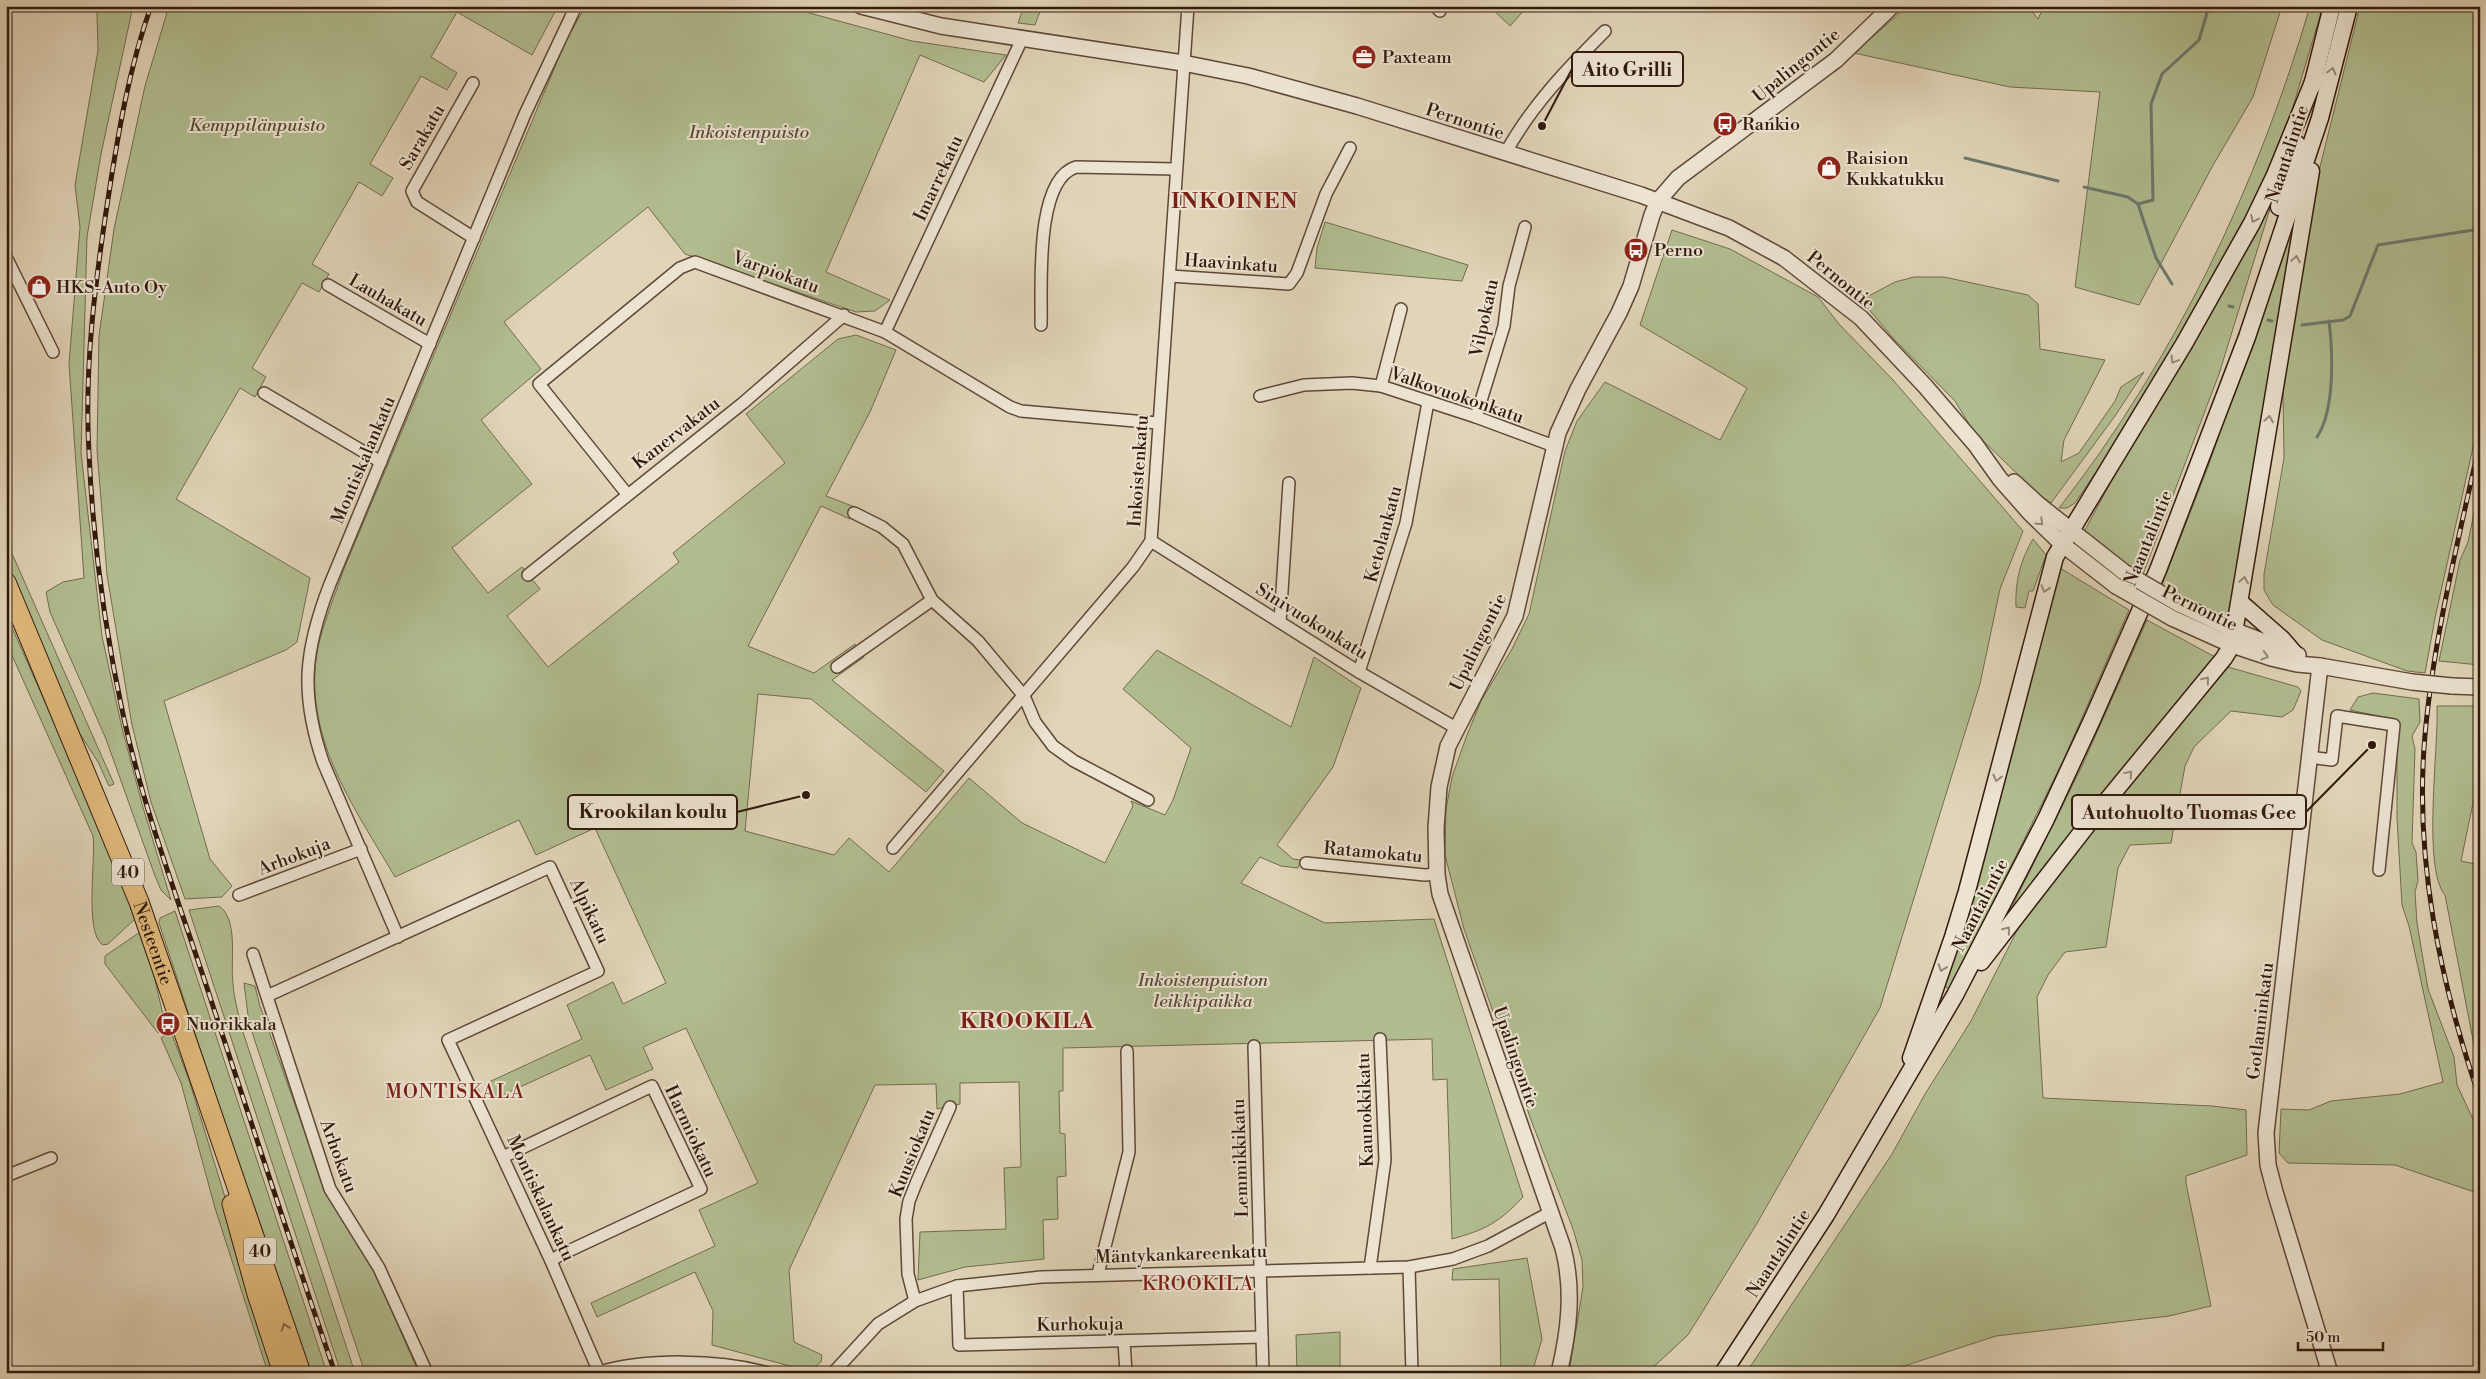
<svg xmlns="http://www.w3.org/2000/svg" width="2486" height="1379" font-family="'Libre Bodoni',serif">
  <rect width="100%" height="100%" fill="#e1d4b8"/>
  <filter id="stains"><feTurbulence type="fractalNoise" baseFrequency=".004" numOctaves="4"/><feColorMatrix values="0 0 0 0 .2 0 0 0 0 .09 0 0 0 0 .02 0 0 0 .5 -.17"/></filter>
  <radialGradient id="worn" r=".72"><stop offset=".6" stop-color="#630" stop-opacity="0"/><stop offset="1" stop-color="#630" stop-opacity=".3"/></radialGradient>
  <g fill="#b1bd90" stroke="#726c4e">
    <polygon points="99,6 133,6 101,154 87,237 81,453 102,636 122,728 142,804 171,900 161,890 155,876 106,739 50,612 46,592 63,582 84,578 69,364 80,227 75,185 98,50 97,14"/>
    <polygon points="169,6 558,6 532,55 457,12 431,57 457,73 447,90 421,76 370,164 393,178 382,196 359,182 312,264 329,274 319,292 302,283 252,368 266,377 255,397 240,388 176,499 310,578 297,642 286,650 164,701 210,859 232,886 222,897 185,899 151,802 132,725 107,575 97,450 99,336 114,229 145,86"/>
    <path d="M 586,6 L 784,6 L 912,41 L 1006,55 L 984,82 L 920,55 L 826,272 L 890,300 L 875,311 L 856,312 L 685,254 L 648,207 L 504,322 L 541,369 L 481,420 L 532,484 L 452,548 L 488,593 L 522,567 L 540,589 L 507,616 L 548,667 L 679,562 L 673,553 L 785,463 L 746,414 L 838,339 L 856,335 L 896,350 L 870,412 L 826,496 L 855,507 L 850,519 L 821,506 L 748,646 L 814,673 L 855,644 L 864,657 L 832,680 L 944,771 L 926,792 L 811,699 L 758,694 L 745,831 L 834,855 L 849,838 L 889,872 L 969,778 L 1022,823 L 1105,863 L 1133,806 L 1131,801 L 1165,815 L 1173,800 L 1191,748 L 1123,689 L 1157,650 L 1291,727 L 1314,657 L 1361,688 L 1333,767 L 1277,845 L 1293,859 L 1301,860 L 1298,868 L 1281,866 L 1260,857 L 1241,883 L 1325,923 L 1434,919 L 1523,1197 C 1500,1222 1485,1230 1452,1239 L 1447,1079 L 1433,1080 L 1432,1039 L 1063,1048 L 1063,1091 L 1059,1091 L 1060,1133 L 1065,1134 L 1066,1176 L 1057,1177 L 1058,1219 L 1043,1220 L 1044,1259 L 965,1267 L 918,1280 L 920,1232 L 1006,1229 L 1004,1168 L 1021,1167 L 1019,1082 L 960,1083 L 960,1104 L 937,1109 L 936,1084 L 875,1085 L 789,1270 L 794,1342 L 822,1355 L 821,1362 L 812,1369 L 801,1369 L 712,1345 L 713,1311 L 695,1272 L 597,1317 L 591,1303 L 715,1246 L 699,1210 L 758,1183 L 686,1028 L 643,1047 L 653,1069 L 606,1090 L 590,1055 L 496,1098 L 489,1082 L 582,1039 L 567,1005 L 613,982 L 623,1004 L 666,983 L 595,828 L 536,855 L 519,820 L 395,877 C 353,805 301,735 318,647 C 324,621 335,596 343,571 L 567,38 Z"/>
    <polygon points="1024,6 1042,6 1035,25 1018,23"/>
    <polygon points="1489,6 1528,6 1510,26"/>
    <polygon points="1908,6 2028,6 2038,19 2044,6 2282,6 2253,97 2212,167 2139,305 2075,287 2100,92 2010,87 1854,53"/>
    <path d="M 2310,6 L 2323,6 L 2292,110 L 2262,185 L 2220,268 L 2118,440 L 2075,503 L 2067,508 L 2059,508 C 2174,361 2258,185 2310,6 Z"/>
    <polygon points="2360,6 2480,6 2480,416 2435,618 2425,673 2407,671 2322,640 2273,605 2264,590 2264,574 2284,458 2283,391 2305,252 2319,171"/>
    <polygon points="2277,186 2219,374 2142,577 2085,535 2085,530 2134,439"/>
    <polygon points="2298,206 2229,616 2224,619 2161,587 2208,467"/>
    <polygon points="1325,222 1468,265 1462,281 1315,268 1317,248"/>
    <polygon points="1672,230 1730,249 1818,297 1839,324 1894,381 2023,531 2000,589 1980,684 1880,1008 1756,1225 1688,1335 1647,1373 1569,1373 1583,1287 1582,1260 1573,1229 1531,1120 1464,929 1445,855 1446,809 1452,777 1467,735 1481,701 1512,649 1529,614 1565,451 1577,421 1605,382 1720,440 1747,388 1640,325"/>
    <polygon points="1914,277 1944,277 2028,295 2038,304 2040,349 2105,360 2064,440 2061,462 2079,453 2115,401 2121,387 2144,372 2115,416 2051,503 2034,490 1974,432 1955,401 1893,338 1861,300 1895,282"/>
    <polygon points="2480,484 2480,539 2477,542 2480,544 2480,665 2439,661 2460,560 2468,542"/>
    <path d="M 2033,539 L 2046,555 L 2033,591 L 2029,591 L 2025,608 L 2016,607 C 2015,582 2020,561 2033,539 Z"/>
    <polygon points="6,540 114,784 109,786 98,762 80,734 6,564"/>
    <polygon points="2060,568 2129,610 2064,759 1950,989 1941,985"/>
    <path d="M 6,614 L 99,824 L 135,919 L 108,944 L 103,945 C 84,934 96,859 93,836 L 6,642 Z"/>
    <polygon points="2147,620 2215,657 2013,910 2011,909 2082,766"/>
    <polygon points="2228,667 2298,687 2301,691 2293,710 2282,717 2231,711 2194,747 2185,766 2171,843 2130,845 2118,868 2106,947 2065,952 2048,975 2037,997 2043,1098 2212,1106 2246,1110 2247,1155 2186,1176 2186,1183 2211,1306 2169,1316 1996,1336 1883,1373 1746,1373 1892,1154 1925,1094 1971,1021 2023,919 2162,745"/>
    <polygon points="2373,693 2419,699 2420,722 2412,736 2415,749 2412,843 2416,852 2418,881 2415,892 2417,923 2428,989 2454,1057 2457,1085 2480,1134 2480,1194 2395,1165 2288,1163 2279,1153 2281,1109 2309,1110 2331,1101 2400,1094 2443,1082 2409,926 2402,905 2397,818 2397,720 2350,710 2358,697"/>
    <path d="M 2437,706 L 2480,706 L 2480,769 L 2461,861 L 2480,865 L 2480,1063 L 2474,1045 L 2445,895 C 2422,869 2439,745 2437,706 Z"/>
    <path d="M 219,906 C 239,920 230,961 233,984 C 234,998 238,1012 241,1026 L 355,1373 L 341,1373 L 189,910 Z"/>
    <polygon points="175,911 327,1373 309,1373 239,1168 159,923 160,918"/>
    <polygon points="140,932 152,967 166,1028 158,1033 105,964 105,956"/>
    <polygon points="244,983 255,986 260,1006 327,1195 371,1264 419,1373 365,1373 249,1023"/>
    <polygon points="171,1032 189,1080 279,1373 268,1373 215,1208 181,1083 161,1038"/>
    <polygon points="1527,1258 1542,1339 1532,1373 1501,1373 1499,1279 1452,1280 1453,1269"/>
    <polygon points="1340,1332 1340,1373 1297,1373 1296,1335"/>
    <polygon points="1259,1369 1259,1373 1193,1373 1193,1371"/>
  </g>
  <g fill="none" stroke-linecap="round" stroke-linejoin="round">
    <g stroke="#6d796e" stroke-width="3">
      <polyline points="1965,158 2058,181"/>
      <polyline points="2084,187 2128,197 2138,204"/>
      <polyline points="2172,284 2156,258 2138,204 2153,200 2151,104 2162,74 2199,40 2209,6"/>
      <polyline points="2229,306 2233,307"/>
      <polyline points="2268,320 2272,321"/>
      <polyline points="2302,325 2343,320 2350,316 2378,245 2480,229"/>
      <path d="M 2317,437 C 2335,410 2333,353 2329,321"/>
    </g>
    <defs>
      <g id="minor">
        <polyline points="1435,6 1440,11"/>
        <polyline points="473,83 412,191 417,202 474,238"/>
        <path d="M 1505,154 C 1531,106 1567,69 1605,31"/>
        <polyline points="6,257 53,352"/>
        <polyline points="1170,276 1289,284 1297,273 1326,194 1350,148"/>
        <polyline points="328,285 430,344"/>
        <path d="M 1041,325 C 1042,288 1034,180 1076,167 L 1176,169"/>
        <polyline points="885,332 1022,39"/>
        <polyline points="1381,386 1401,309"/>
        <polyline points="264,393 381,462"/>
        <polyline points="1260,396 1304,385 1352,383 1381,386 1476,417 1554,446"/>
        <polyline points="1476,417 1504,326 1509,286 1525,227"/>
        <polyline points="627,494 539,384 680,268 695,262 885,332 1010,407 1021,411 1158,423"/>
        <polyline points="854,513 882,527 903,544 932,600 978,641 1024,696 1035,722 1053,746 1074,761 1148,800"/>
        <polyline points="1151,541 1359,672 1456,728"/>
        <polyline points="528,575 743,403 844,315"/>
        <polyline points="1280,622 1289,483"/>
        <polyline points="837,667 932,600"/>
        <polyline points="1359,672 1406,523 1428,402"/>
        <polyline points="2309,757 2332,760 2337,716 2394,725 2379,870"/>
        <polyline points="893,848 1133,567 1151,541 1188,6"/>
        <polyline points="1306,863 1425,875 1437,874"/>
        <polyline points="239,895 361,849"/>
        <path d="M 398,937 L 323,762 C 300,694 304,651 330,584 L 525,114 L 576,6"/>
        <polyline points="253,954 330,1189 379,1268 427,1373"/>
        <polyline points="267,996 550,867 598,971 448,1040 551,1261 599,1372"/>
        <polyline points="1254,1046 1263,1373"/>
        <polyline points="503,1157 652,1086 701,1189 560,1255 551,1261"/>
        <polyline points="6,1176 51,1158"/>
        <polyline points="1409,1267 1412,1373"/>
        <polyline points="1370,1268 1385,1160 1380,1039"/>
        <polyline points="1098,1274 1129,1152 1127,1051"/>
        <polyline points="957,1286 959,1345 1262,1337"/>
        <polyline points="915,1301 908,1274 906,1219 909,1201 917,1181 950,1107"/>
        <polyline points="1124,1341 1126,1373"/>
        <path d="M 596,1373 C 646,1358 719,1359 768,1373"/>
        <polyline points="833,1373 878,1324 915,1301 957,1286 1041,1277 1409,1267 1453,1259 1488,1246 1549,1213"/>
      </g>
      <g id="tertiary">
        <polyline points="861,6 941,26 1183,63 1248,76 1357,106 1641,195 1729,228 1784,258 1861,318 1925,386 1975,444 2000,479 2030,513 2062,544 2116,586"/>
        <polyline points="2014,482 2039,505 2124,572"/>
        <polyline points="2179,604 2236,631 2298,655"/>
        <polyline points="2172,618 2232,645 2271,658 2297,664 2320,666 2412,682"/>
        <polyline points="2320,666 2266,1133 2268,1165 2275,1192 2330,1373"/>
        <polyline points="2452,686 2480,687"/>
        <path d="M 1559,1373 C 1569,1331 1574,1290 1563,1248 L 1440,894 L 1437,874 L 1436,828 L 1439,787 L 1448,746 L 1515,616 L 1558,433 L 1578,389 L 1619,313 L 1631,286 L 1652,215 L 1658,201 L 1678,178 L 1836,60 L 1892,6"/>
      </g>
      <g id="secondary">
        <polyline points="2312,86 2332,6"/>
        <polyline points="2279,207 2297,144"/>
        <polyline points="2241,603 2282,639 2294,653"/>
        <polyline points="1981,962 2095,815 2224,658 2232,645 2311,171"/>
        <polyline points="1911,1058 1953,937 1967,891 2055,557 2184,344 2252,223 2275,175 2315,77"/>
        <polyline points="1723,1373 1826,1215 1955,995 2046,819 2092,720 2158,570 2247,337 2320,118 2349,6"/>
      </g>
      <g id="primary">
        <path id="s1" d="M 6,582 L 139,902 L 301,1373"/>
        <polyline points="232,1204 257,1294 283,1373"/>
      </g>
    </defs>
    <use href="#minor" stroke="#5e4837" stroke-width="14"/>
    <use href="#tertiary" stroke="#5e4837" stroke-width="18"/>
    <use href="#secondary" stroke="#321a0c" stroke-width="19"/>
    <use href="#primary" stroke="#321a0c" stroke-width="21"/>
    <use href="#minor" stroke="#ece3d1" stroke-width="11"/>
    <use href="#tertiary" stroke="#ece3d1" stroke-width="15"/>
    <use href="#secondary" stroke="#ece3d1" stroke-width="16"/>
    <use href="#primary" stroke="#e0ba7c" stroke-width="19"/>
    <defs>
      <g id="rail">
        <path d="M 151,6 C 129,68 118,134 108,199 C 95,283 84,368 89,453 C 93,542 105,632 124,719 C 145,814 180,905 210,997 C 251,1122 292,1248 335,1373"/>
        <path d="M 2480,441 C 2459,538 2434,635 2425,735 C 2414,859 2440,982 2480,1099"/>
      </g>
    </defs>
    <use href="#rail" stroke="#321a0c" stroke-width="5"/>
    <use href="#rail" stroke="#ece3d1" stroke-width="3" stroke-dasharray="9" stroke-linecap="butt"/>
    <defs>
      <g id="tertiary-bridge">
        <polyline points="2124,572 2179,604"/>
        <polyline points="2116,586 2172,618"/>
        <polyline points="2412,682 2452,686"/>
      </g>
    </defs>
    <use href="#tertiary-bridge" stroke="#5e4837" stroke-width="18" stroke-linecap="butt"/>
    <use href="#tertiary-bridge" stroke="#ece3d1" stroke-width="15"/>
  </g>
  <defs><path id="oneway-chevron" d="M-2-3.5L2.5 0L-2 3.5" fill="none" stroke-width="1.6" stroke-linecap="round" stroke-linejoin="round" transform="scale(1.25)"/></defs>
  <g stroke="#988978">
    <use href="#oneway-chevron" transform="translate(2332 71) rotate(-75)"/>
    <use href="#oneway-chevron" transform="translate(2254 219) rotate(116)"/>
    <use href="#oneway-chevron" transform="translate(2296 259) rotate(-80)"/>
    <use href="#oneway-chevron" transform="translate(2174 360) rotate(121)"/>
    <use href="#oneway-chevron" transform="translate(2269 419) rotate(-81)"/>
    <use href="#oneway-chevron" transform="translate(2040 522) rotate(44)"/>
    <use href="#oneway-chevron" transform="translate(2244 580) rotate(-81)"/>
    <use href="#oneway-chevron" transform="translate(2045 589) rotate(107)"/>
    <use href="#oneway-chevron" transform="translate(2265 656) rotate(16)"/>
    <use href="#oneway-chevron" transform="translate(2206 680) rotate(-51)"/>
    <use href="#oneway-chevron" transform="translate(2129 774) rotate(-50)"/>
    <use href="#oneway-chevron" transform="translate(1997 778) rotate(104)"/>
    <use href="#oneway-chevron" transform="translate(2007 930) rotate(-52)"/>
    <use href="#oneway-chevron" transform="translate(1942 968) rotate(109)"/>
  </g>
  <use stroke="#896a44" href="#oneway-chevron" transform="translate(285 1327) rotate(-109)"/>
  <defs>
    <symbol id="office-disc" viewBox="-11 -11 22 22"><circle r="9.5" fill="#8f2418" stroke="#ece3d1"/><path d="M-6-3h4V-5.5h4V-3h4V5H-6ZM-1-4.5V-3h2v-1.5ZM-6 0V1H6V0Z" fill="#fff"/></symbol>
    <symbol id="bus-disc" viewBox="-11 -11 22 22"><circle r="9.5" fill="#8f2418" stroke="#ece3d1"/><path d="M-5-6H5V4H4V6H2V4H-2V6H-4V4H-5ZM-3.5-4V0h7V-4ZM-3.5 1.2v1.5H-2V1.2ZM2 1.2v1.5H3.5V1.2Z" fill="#fff"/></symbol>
    <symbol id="shop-disc" viewBox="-11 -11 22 22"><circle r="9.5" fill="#8f2418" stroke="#ece3d1"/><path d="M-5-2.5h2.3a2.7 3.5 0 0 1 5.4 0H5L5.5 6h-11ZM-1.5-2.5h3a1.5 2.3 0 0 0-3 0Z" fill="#fff"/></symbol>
  </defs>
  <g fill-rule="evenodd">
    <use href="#office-disc" x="1350" y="43" width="28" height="28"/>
    <use href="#bus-disc" x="1711" y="110" width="28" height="28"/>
    <use href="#shop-disc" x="1815" y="154" width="28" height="28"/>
    <use href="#bus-disc" x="1622" y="236" width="28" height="28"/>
    <use href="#shop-disc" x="25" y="273" width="28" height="28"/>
    <use href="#bus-disc" x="154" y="1010" width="28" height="28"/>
  </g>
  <g text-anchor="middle" stroke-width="4" stroke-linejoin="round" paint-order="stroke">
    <g fill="#ece3d1" stroke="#6a5647" stroke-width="1">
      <rect x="112" y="858.5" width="32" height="27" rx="4"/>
      <rect x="244" y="1237.5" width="32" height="27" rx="4"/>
    </g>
    <g font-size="16" font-weight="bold" fill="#321a0c">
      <text x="128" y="878">40</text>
      <text x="260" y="1257">40</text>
    </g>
    <g font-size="18" fill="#321a0c" stroke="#ece3d1" text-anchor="start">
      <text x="1382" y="63">Paxteam</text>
      <text x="1742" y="130">Rankio</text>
      <text x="1846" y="164">Raision<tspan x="1846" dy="21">Kukkatukku</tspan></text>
      <text x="1654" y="256">Perno</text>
      <text x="56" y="293">HKS-Auto Oy</text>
      <text x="186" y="1030">Nuorikkala</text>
    </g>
    <g font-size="18" fill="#321a0c" stroke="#ece3d1">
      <text transform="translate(1796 65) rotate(-39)" y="6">Upalingontie</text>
      <text transform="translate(1465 121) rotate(18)" y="6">Pernontie</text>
      <text transform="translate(422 137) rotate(-60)" y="6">Sarakatu</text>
      <text transform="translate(2287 154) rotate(-72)" y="6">Naantalintie</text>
      <text transform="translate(938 178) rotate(-65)" y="6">Imarrekatu</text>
      <text transform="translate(1231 263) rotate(4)" y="6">Haavinkatu</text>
      <text transform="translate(776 272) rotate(20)" y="6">Varpiokatu</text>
      <text transform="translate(1841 280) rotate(39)" y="6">Pernontie</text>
      <text transform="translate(388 300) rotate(30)" y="6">Lauhakatu</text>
      <text transform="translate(1484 318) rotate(-78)" y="6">Vilpokatu</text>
      <text transform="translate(1457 395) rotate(19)" y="6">Valkovuokonkatu</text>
      <text transform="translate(676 433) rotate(-38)" y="6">Kanervakatu</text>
      <text transform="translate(363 460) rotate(-67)" y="6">Montiskalankatu</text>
      <text transform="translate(1138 471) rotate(-86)" y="6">Inkoistenkatu</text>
      <text transform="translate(1383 534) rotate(-75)" y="6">Ketolankatu</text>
      <text transform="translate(2148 538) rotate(-68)" y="6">Naantalintie</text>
      <text transform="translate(2200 608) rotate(26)" y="6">Pernontie</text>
      <text transform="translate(1312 621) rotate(32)" y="6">Sinivuokonkatu</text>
      <text transform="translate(1478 642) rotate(-64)" y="6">Upalingontie</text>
      <text transform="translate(1373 852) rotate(5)" y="6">Ratamokatu</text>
      <text transform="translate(294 856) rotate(-21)" y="6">Arhokuja</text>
      <text transform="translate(1980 905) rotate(-63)" y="6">Naantalintie</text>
      <text transform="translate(590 911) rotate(65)" y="6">Alpikatu</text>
      <text dy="6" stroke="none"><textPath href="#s1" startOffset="390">Nesteentie</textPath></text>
      <text transform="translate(2260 1021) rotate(-83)" y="6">Gotlanninkatu</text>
      <text transform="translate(1516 1057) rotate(71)" y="6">Upalingontie</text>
      <text transform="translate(1365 1110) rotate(-92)" y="6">Kaunokkikatu</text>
      <text transform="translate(691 1131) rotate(65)" y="6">Harmiokatu</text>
      <text transform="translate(912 1153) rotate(-68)" y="6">Kuusiokatu</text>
      <text transform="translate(339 1156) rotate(70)" y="6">Arhokatu</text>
      <text transform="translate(1240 1158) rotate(-92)" y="6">Lemmikkikatu</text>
      <text transform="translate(541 1198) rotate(65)" y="6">Montiskalankatu</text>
      <text transform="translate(1778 1253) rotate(-57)" y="6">Naantalintie</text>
      <text transform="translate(1181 1254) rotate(-2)" y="6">Mäntykankareenkatu</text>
      <text transform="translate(1080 1324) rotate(-1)" y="6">Kurhokuja</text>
    </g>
    <g font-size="18" font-style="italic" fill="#584b34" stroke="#ece3d1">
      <text x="257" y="131">Kemppilänpuisto</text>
      <text x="749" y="138">Inkoistenpuisto</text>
      <text x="1203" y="986">Inkoistenpuiston<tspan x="1203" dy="21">leikkipaikka</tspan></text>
    </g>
    <g font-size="19" letter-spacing="1" fill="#7a1f14" stroke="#ece3d1">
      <text x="455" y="1098">MONTISKALA</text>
      <text x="1198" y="1290">KROOKILA</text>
    </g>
    <g font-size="22" font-weight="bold" letter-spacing="1" fill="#7a1f14" stroke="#ece3d1">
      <text x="1235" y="208">INKOINEN</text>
      <text x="1027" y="1028">KROOKILA</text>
    </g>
  </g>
  <path fill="none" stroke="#321a0c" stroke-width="2" d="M1542 126L1572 69M806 795L737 812M2372 745L2306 812"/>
  <g fill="#321a0c" stroke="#ece3d1" stroke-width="2">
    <circle cx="1542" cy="126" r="5"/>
    <circle cx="806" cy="795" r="5"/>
    <circle cx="2372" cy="745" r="5"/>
  </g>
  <g fill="#ece3d1" stroke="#321a0c" stroke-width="2">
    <rect x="1572" y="52" width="111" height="34" rx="5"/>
    <rect x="568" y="795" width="169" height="34" rx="5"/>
    <rect x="2072" y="795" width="234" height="34" rx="5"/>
  </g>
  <g font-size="19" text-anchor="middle" font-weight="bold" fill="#321a0c">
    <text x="1627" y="76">Aito Grilli</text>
    <text x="653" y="818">Krookilan koulu</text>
    <text x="2189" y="819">Autohuolto Tuomas Gee</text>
  </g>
  <rect width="2486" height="1379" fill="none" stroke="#e1d4b8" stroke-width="25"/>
  <rect x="8" y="8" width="2471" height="1364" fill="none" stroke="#321a0c" stroke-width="2.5"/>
  <rect x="12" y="12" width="2461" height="1354" fill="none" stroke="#321a0c"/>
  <path d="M2298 1342v8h85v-8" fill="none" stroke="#321a0c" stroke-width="2.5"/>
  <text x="2306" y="1342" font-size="15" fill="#321a0c" stroke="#ece3d1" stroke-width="4" paint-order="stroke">50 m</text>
  <rect width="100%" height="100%" filter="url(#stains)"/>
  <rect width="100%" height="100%" fill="url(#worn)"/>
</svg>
